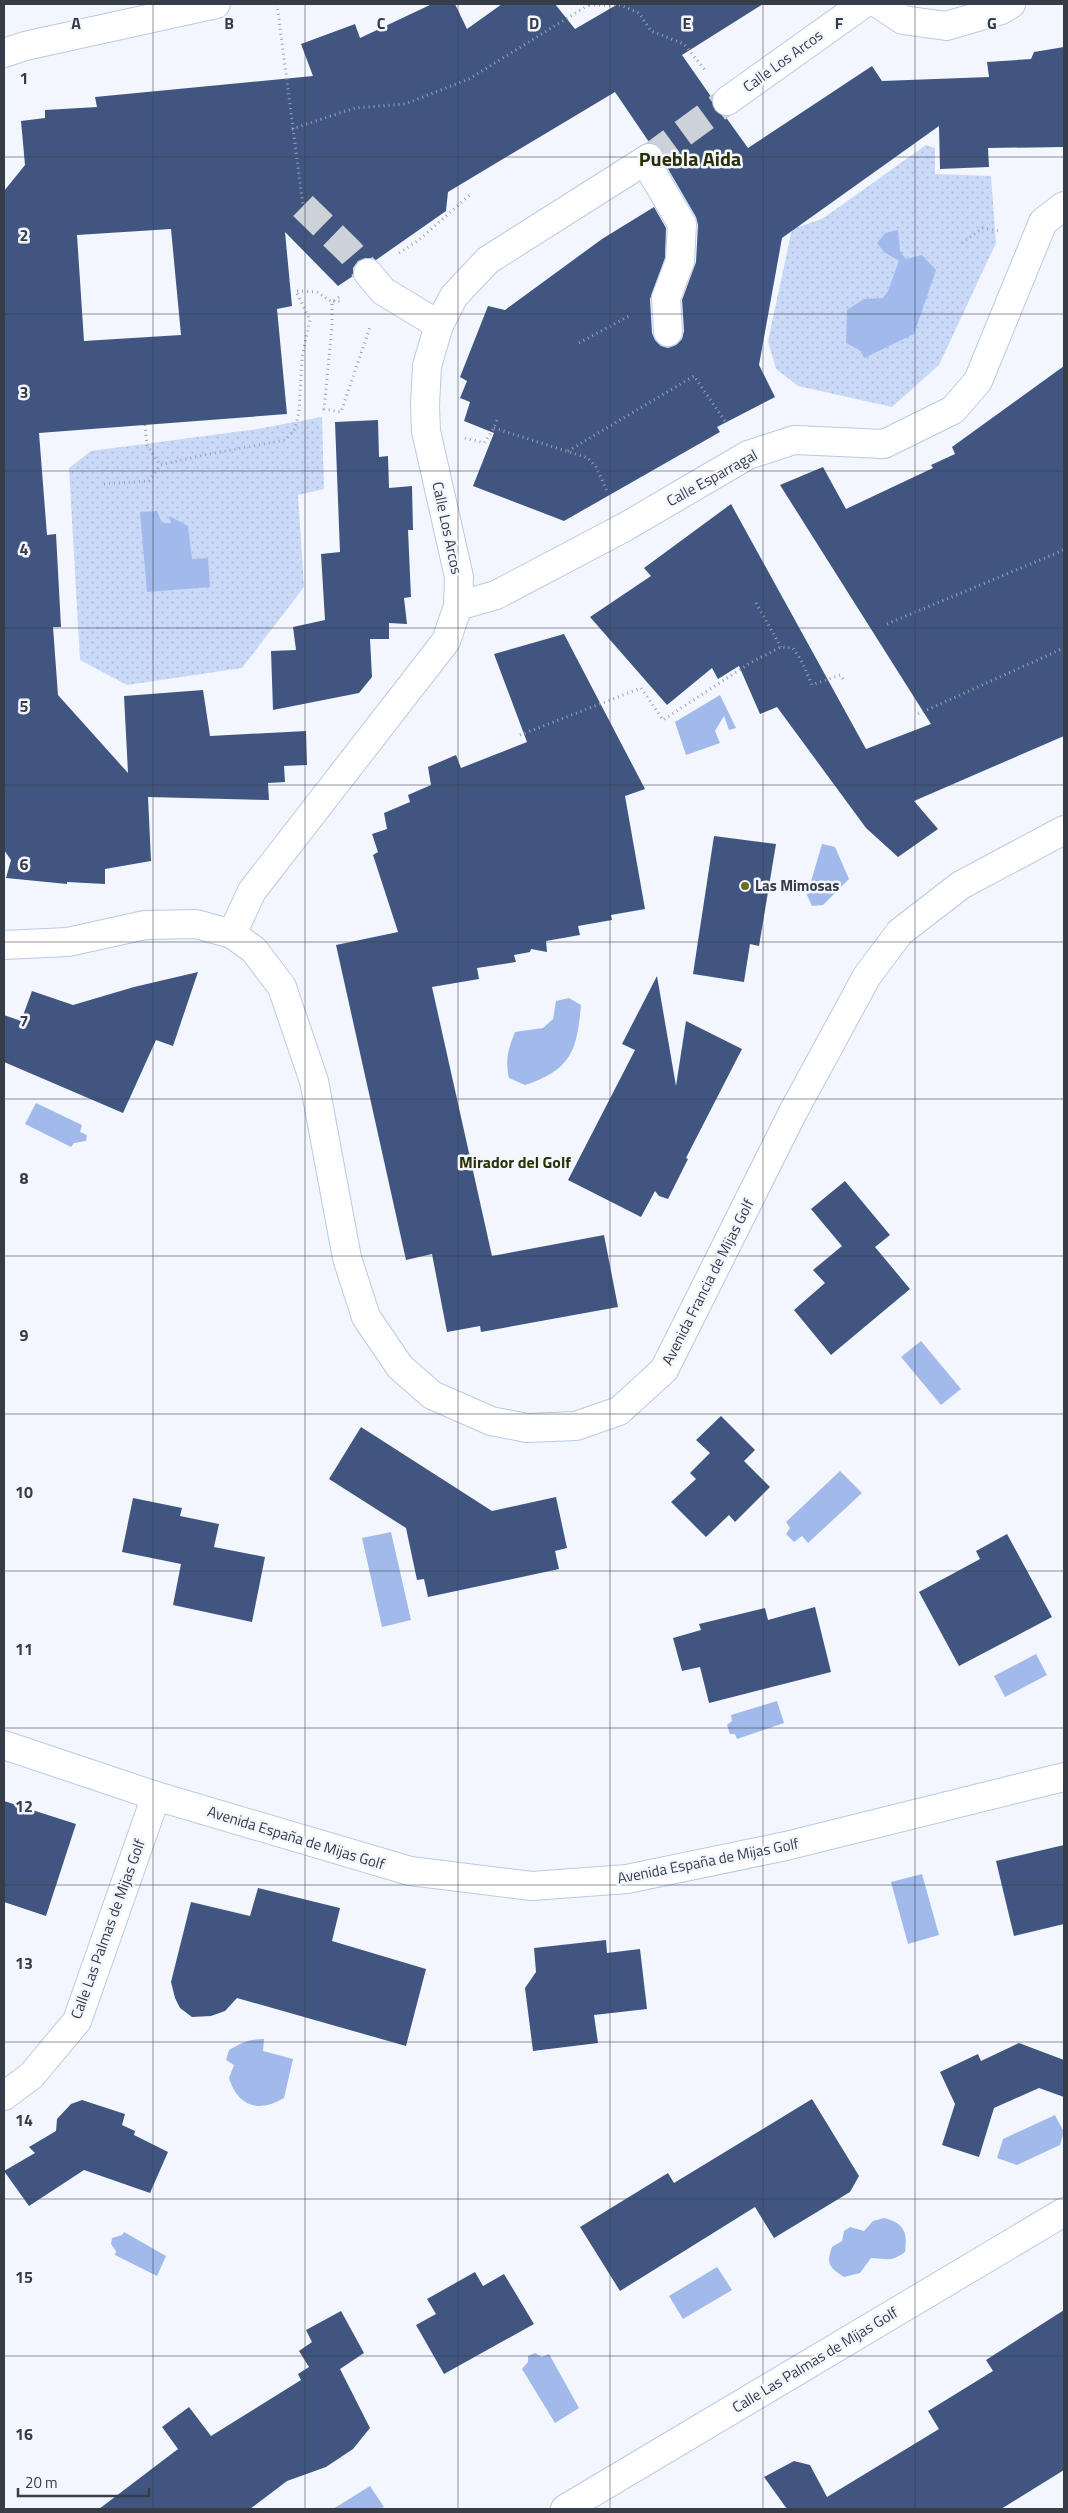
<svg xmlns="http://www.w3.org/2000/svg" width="1068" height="2513" font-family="'Titillium Web',sans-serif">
  <defs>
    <pattern id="grass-dots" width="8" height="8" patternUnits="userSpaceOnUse" patternTransform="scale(1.25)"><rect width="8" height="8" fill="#c9d9f7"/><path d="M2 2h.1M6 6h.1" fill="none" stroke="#adbbd5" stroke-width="1.8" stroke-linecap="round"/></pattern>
  </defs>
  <rect width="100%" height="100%" fill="#f3f7fd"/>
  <g fill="url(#grass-dots)">
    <polygon points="926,145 935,148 935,174 991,176 996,243 939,365 892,407 798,386 776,369 768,341 792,229 822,219"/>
    <polygon points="322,417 324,489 298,495 304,587 242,668 127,685 80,660 69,468 91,451 257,429"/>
  </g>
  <g fill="#a1baeb">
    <polygon points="898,230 900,251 906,259 922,255 936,270 914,334 864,358 861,351 846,343 847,310 864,299 883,298 888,291 899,261 884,252 877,243 885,233"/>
    <polygon points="157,511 162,523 171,523 169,516 188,526 192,559 208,558 210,587 147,592 140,512"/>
    <polygon points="720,695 736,728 729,730 724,716 715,731 720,743 686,755 675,722"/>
    <polygon points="822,844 835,847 849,879 823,905 812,906 807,895"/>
    <path d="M 569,998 L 581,1005 C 577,1051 571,1070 525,1085 L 509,1078 C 505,1060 508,1049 515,1032 L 543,1028 L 553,1019 L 556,1001 Z"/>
    <polygon points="36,1103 82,1125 80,1132 87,1135 86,1141 74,1143 71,1147 25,1124"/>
    <polygon points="921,1341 961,1389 941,1405 901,1357"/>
    <polygon points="840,1471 862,1493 808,1543 802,1536 794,1542 786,1534 790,1528 786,1522"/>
    <polygon points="391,1532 411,1620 382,1627 362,1538"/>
    <polygon points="1036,1654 1047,1675 1005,1697 994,1676"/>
    <polygon points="777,1701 784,1723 737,1739 735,1734 730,1734 727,1725 732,1721 731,1715"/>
    <polygon points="922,1874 939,1935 908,1944 891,1882"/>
    <path d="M 264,2039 L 263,2051 L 293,2059 L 284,2098 C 259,2113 238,2107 229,2078 L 234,2065 L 226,2060 L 229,2050 C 241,2043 249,2039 264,2039 Z"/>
    <polygon points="1055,2115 1064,2132 1060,2145 1017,2165 997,2158 1003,2139"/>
    <path d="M 884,2218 C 904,2223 908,2232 905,2252 C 892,2262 886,2259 871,2258 L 860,2273 L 844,2277 C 829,2267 826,2264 832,2247 L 842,2241 L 844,2231 L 850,2227 L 864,2231 L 873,2221 Z"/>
    <polygon points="124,2232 166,2256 157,2276 115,2255 116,2251 111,2244 112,2238 122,2235"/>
    <polygon points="717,2267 732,2290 683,2319 669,2296"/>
    <polygon points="535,2353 542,2357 549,2354 579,2408 555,2423 522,2369 528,2362 528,2356"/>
    <polygon points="370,2486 384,2507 379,2509 333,2509"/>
  </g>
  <g fill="#405681" fill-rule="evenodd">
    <path d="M 432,4 L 455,4 L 467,29 L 502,4 L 555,4 L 575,29 L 618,4 L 763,4 L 682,55 L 712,98 L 715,110 L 725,116 L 748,148 L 872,66 L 882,81 L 989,77 L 987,62 L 1031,59 L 1034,52 L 1064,47 L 1064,147 L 988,148 L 989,167 L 940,169 L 939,126 L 782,238 L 759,365 L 775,397 L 717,427 L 720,432 L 564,521 L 473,486 L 494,433 L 464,421 L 470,402 L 460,398 L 467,381 L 460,377 L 488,306 L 505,310 L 602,239 L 654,207 L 666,228 L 665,258 L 650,299 L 652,333 L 655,340 L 661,346 L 668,348 L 676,345 L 682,339 L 684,331 L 682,300 L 696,262 L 698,225 L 696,217 L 664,162 L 662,149 L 657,144 L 649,142 L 615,92 L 448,192 L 446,211 L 376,260 L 366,258 L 358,261 L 353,268 L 353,276 L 338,286 L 285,232 L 292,306 L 277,309 L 287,414 L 39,433 L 47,535 L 56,534 L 61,627 L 53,627 L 58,695 L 128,773 L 124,696 L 203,690 L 210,736 L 306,731 L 307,765 L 284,766 L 285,782 L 268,783 L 269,800 L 148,797 L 151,861 L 105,869 L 105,884 L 67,882 L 67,884 L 6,878 L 11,860 L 4,850 L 4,191 L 25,165 L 21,121 L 45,118 L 45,110 L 97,107 L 95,97 L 313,76 L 301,44 L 355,24 L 360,38 ZM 171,229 L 181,335 L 84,341 L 77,235 Z"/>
    <polygon points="1064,366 1064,736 914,801 938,829 898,857 866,828 777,707 760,714 739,666 718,679 712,668 667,705 590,617 651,576 644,568 731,504 866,749 931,724 780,485 823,467 846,509 933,468 931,465 955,454 952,447"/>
    <polygon points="378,420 379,457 388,456 389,488 412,486 413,530 408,530 411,597 404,598 407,624 389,623 389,639 370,639 372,677 359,693 273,710 271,651 296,650 293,627 325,620 321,554 340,552 335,422"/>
    <polygon points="564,634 645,789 625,796 645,909 611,915 612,920 578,926 580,935 546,941 547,952 531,949 530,952 514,955 516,962 477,968 479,979 432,987 492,1256 604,1235 618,1307 481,1332 480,1326 447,1332 432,1254 406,1260 336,945 398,932 373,855 378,852 372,834 387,829 384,813 410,802 408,795 431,785 428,767 456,755 461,768 527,742 494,654"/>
    <polygon points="714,836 776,844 759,946 750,944 744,982 693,974"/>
    <polygon points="198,972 173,1046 156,1040 123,1113 4,1062 4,1015 21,1021 32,991 73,1005 134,987"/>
    <polygon points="657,976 676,1086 686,1021 742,1049 686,1158 688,1159 668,1199 659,1196 655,1191 641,1217 568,1180 635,1050 622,1044"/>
    <polygon points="845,1181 890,1235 875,1247 910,1289 831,1355 794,1310 825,1283 813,1270 842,1246 811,1209"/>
    <polygon points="721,1416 755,1450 744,1461 770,1487 735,1522 729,1515 706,1537 671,1502 696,1479 690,1473 710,1453 696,1440"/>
    <polygon points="361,1427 492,1511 556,1497 567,1548 555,1551 559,1569 428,1597 424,1579 417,1580 406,1528 329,1479"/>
    <polygon points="133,1498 182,1508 180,1516 219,1524 214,1547 265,1557 252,1622 173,1605 181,1564 122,1552"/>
    <polygon points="1007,1534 1052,1617 959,1666 919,1592 980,1559 976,1551"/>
    <polygon points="815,1607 831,1672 709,1703 700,1667 682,1671 673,1638 701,1630 699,1624 765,1608 768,1620"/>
    <polygon points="4,1801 76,1824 46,1916 4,1902"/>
    <polygon points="1064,1845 1064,1924 1014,1936 996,1861"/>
    <polygon points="258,1888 340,1908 332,1941 426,1969 406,2046 237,1998 225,2011 211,2016 192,2017 180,2008 175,1998 171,1982 191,1902 250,1916"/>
    <polygon points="606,1940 607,1953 640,1949 647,2009 594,2015 598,2043 533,2051 525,1988 536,1972 534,1948"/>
    <polygon points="1019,2043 1064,2060 1064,2097 1039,2088 994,2108 979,2157 942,2145 955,2104 940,2072 978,2054 981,2061"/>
    <polygon points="812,2099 859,2176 850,2192 774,2238 755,2207 620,2291 580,2227 668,2173 674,2183"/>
    <polygon points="82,2100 125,2114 122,2125 135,2131 134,2135 168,2152 150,2193 84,2170 29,2206 4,2171 35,2153 29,2147 56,2131 57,2119 71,2104"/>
    <polygon points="475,2272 483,2286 504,2274 534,2324 444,2374 416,2325 436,2314 427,2299"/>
    <polygon points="1064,2310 1064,2470 1001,2509 787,2509 764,2477 794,2461 810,2465 827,2497 939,2429 928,2411 993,2371 986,2360"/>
    <polygon points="341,2311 364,2353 340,2369 370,2428 353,2449 326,2467 287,2481 250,2509 99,2509 178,2449 162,2427 189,2407 211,2436 301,2380 298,2374 309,2367 299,2351 312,2342 306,2330"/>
  </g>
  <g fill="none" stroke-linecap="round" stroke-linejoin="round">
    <g stroke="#cdd2d9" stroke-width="28" stroke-dasharray="28 14" stroke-linecap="butt">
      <polyline points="649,158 727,101"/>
      <polyline points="303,206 350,252 368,273"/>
    </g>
    <defs>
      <g id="minor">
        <polyline points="879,4 903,20 946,26 1001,10 1011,4"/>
        <polyline points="4,53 25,46 216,4"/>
        <polyline points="727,101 863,4"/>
        <polyline points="645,161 682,224 680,261 666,298 668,332"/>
        <polyline points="368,273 383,291 439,325"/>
        <polyline points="458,606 496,595 625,527 748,455 794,440 884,444 953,410 978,381 1043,222 1064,206"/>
        <polyline points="232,934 252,891 446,641 458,606 459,577 426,431 425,405 427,366 439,325 454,296 488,260 649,158"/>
        <polyline points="4,945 68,942 145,925 196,924 232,934 254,950 282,987 314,1081 347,1258 366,1317 400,1367 432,1395 491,1421 527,1428 576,1426 619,1411 664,1370 792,1114 867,976 900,932 961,885 1064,830"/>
        <polyline points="4,1745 156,1796 410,1871 532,1886 627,1879 786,1846 1064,1777"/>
        <polyline points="4,2096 31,2076 77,2021 156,1796"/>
        <polyline points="565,2509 1064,2212"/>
      </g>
    </defs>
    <use href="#minor" stroke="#bac9e6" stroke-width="30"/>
    <g stroke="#9fa3ac" stroke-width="3" stroke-dasharray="1 4" stroke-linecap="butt">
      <polyline points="277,4 303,206"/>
      <polyline points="589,5 620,5 639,13 651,31 684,44 705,70"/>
      <polyline points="292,129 355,108 405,104 469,79 590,4"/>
      <polyline points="962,243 983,228 999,231"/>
      <polyline points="399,253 419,240 472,193"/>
      <polyline points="339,297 332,302 342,301"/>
      <polyline points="579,343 629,316"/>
      <polyline points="145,425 147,445 160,465 204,455 285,440 295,429 299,411 302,357 310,320 296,291 317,292 332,302 332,326 324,409 341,412 370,327"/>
      <polyline points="494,428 588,458 596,467 608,493"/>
      <polyline points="465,438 484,443 494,428 498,417"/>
      <polyline points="568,451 694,376 727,424"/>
      <polyline points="104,484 149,481 160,465"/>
      <polyline points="756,603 781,647"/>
      <polyline points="887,624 1064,550"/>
      <polyline points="918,714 1064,648"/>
      <polyline points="520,735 641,688 663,720 750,663 781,647 793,648 801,660 812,685 840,675 844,680"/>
    </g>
    <use href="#minor" stroke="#fff" stroke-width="28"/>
  </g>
  <path fill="none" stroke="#363c48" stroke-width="1" stroke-opacity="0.55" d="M 153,4 L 153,2509M 305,4 L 305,2509M 458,4 L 458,2509M 610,4 L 610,2509M 763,4 L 763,2509M 915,4 L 915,2509M 4,157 L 1064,157M 4,314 L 1064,314M 4,471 L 1064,471M 4,628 L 1064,628M 4,785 L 1064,785M 4,942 L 1064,942M 4,1099 L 1064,1099M 4,1256 L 1064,1256M 4,1414 L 1064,1414M 4,1571 L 1064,1571M 4,1728 L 1064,1728M 4,1885 L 1064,1885M 4,2042 L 1064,2042M 4,2199 L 1064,2199M 4,2356 L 1064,2356"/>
  <circle fill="#686f15" stroke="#f3f7fd" stroke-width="2" cx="745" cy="886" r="5"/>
  <g text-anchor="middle" stroke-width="5" stroke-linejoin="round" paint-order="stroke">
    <g font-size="15" fill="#363c48" stroke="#f3f7fd">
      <text transform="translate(783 61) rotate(-36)" y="5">Calle Los Arcos</text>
      <text transform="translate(712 478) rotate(-29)" y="5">Calle Esparragal</text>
      <text transform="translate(447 528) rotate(78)" y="5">Calle Los Arcos</text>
      <text transform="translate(708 1282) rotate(-63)" y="5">Avenida Francia de Mijas Golf</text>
      <text transform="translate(296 1838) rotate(17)" y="5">Avenida España de Mijas Golf</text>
      <text transform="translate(708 1861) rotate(-11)" y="5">Avenida España de Mijas Golf</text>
      <text transform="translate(108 1929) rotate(-70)" y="5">Calle Las Palmas de Mijas Golf</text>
      <text transform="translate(815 2360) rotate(-31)" y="5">Calle Las Palmas de Mijas Golf</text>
    </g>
    <g font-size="15" font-weight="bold" fill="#363c48" stroke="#f3f7fd" text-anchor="start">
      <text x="755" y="891">Las Mimosas</text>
    </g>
    <g font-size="16" font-weight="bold" fill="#2b2f05" stroke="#f3f7fd">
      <text x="515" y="1168">Mirador del Golf</text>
    </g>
    <g font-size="20" font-weight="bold" fill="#2b2f05" stroke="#f3f7fd">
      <text x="690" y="166">Puebla Aida</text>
    </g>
  </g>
  <g font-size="16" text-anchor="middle" font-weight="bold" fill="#363c48" stroke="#f3f7fd" stroke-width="5" stroke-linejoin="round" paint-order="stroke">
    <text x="76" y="29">A</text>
    <text x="229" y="29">B</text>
    <text x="381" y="29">C</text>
    <text x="534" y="29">D</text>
    <text x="687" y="29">E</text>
    <text x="839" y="29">F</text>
    <text x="992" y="29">G</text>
    <text x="24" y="84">1</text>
    <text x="24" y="241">2</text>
    <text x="24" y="398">3</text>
    <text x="24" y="555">4</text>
    <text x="24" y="712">5</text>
    <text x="24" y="870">6</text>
    <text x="24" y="1027">7</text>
    <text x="24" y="1184">8</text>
    <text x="24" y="1341">9</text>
    <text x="24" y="1498">10</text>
    <text x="24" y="1655">11</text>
    <text x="24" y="1812">12</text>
    <text x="24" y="1969">13</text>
    <text x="24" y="2126">14</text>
    <text x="24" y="2283">15</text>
    <text x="24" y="2440">16</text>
  </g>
  <rect width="1068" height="2513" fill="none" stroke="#363c48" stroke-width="10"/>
  <path d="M18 2488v8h131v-8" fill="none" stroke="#363c48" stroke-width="2.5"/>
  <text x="25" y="2488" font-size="15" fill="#363c48" stroke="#f3f7fd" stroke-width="4" paint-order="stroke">20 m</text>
</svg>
